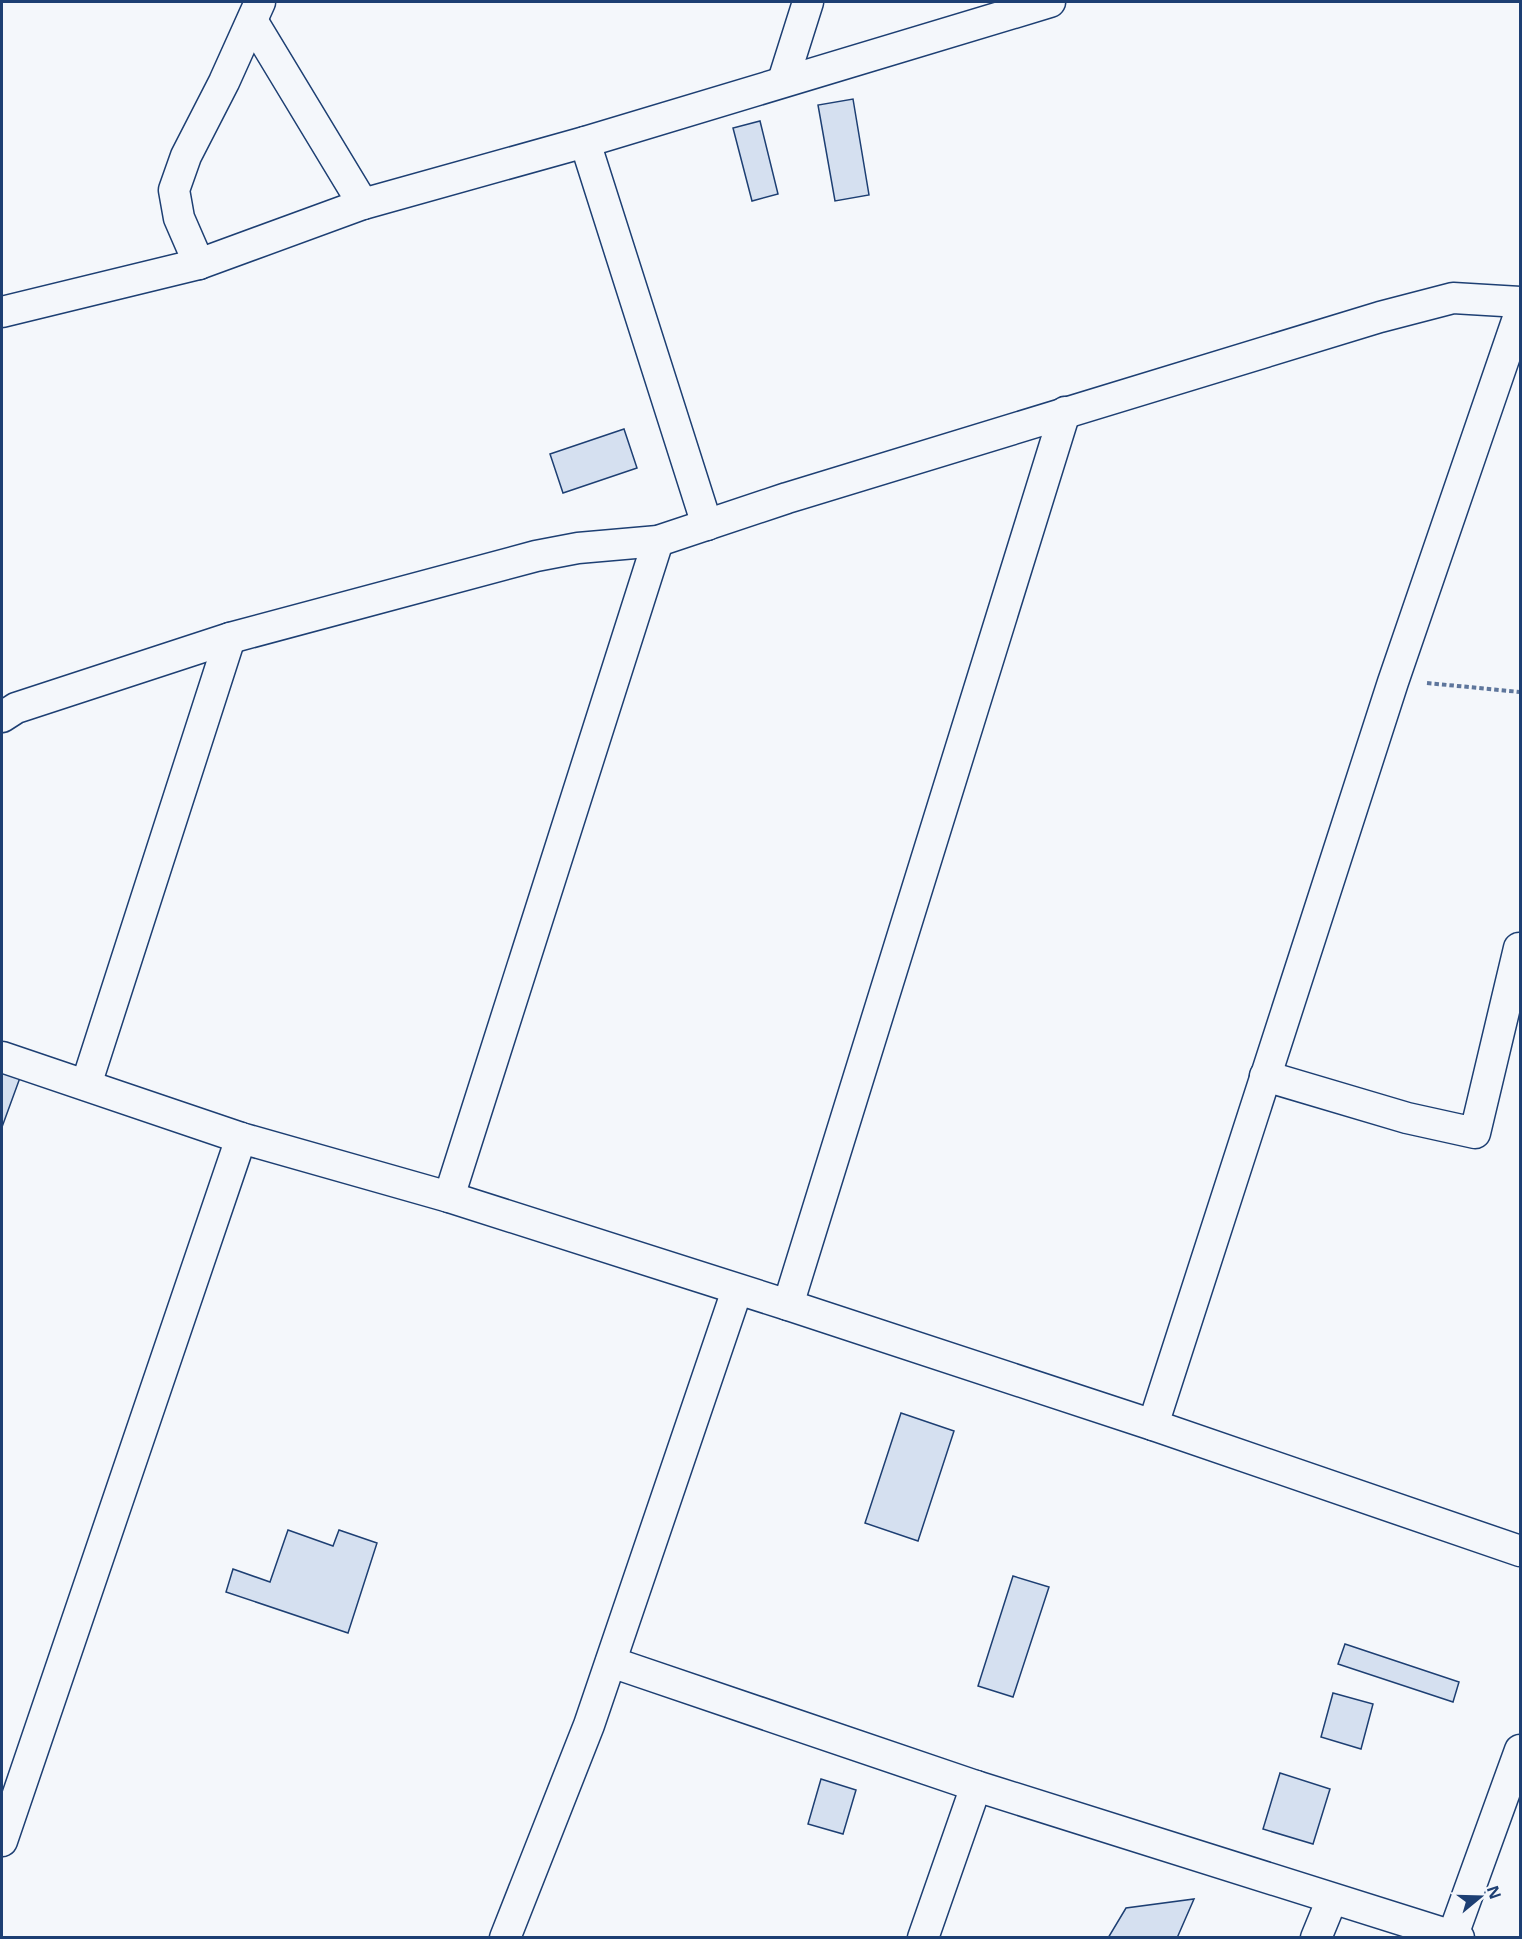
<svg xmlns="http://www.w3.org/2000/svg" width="1522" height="1939" font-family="'Open Sans',sans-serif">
  <rect width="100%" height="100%" fill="#f4f7fb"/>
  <g fill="#d5e0f0" stroke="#1d3f73" stroke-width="1.5">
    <polygon points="853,99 869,195 835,201 818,105"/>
    <polygon points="760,121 778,194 752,201 733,128"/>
    <polygon points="624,429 637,468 563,493 550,454"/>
    <polygon points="2,1067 21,1075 2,1127"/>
    <polygon points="901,1413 954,1431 918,1541 865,1523"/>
    <polygon points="288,1530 333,1546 339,1530 377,1543 348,1633 226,1592 233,1569 270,1582"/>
    <polygon points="1013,1576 1049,1587 1013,1697 978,1686"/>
    <polygon points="1345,1644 1459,1682 1453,1702 1338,1664"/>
    <polygon points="1333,1693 1373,1704 1361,1749 1321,1737"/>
    <polygon points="1280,1773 1330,1789 1313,1844 1263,1829"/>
    <polygon points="821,1779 856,1790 843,1834 808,1824"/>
    <polygon points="1194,1899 1177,1938 1108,1938 1126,1908"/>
  </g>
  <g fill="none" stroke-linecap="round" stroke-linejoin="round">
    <defs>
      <g id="minor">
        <polyline points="253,22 363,204"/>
        <polyline points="783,81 808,2"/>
        <polyline points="585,142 707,525"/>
        <polyline points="199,264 179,218 174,190 186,156 224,82 260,2"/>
        <polyline points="2,312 199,264 363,204 585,142 1050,2"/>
        <polyline points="2,717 16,708 230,638 536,556 578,548 658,541 787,498 1380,317 1453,298 1520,302"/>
        <polyline points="2,1057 241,1138 449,1197 788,1305 1153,1425 1520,1551"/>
        <polyline points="1265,1076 1407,1118 1475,1133 1519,948"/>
        <polyline points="86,1085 230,638"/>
        <polyline points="449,1197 658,541"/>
        <polyline points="788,1305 1065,412"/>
        <polyline points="1153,1425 1393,682 1520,312"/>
        <polyline points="611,1662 976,1786 1459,1938"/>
        <polyline points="2,1841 241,1138"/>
        <polyline points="1453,1935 1520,1750"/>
        <polyline points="505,1938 589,1725 737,1290"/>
        <polyline points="923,1938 976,1786"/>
        <polyline points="1316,1938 1332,1899"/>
      </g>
    </defs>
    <use href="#minor" stroke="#1d3f73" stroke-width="33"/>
    <polyline stroke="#5e769c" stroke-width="4" stroke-dasharray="4.5 3" stroke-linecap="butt" points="1427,683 1520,692"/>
    <use href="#minor" stroke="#f4f7fb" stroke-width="30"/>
  </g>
  <rect width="1522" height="1939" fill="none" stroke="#1d3f73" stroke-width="6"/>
  <g transform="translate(1480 1897) rotate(71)" stroke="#f4f7fb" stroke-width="4.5" paint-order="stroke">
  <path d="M0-4.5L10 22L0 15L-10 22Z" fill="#1d3f73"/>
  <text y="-9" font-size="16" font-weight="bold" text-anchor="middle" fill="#1d3f73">N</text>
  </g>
</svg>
